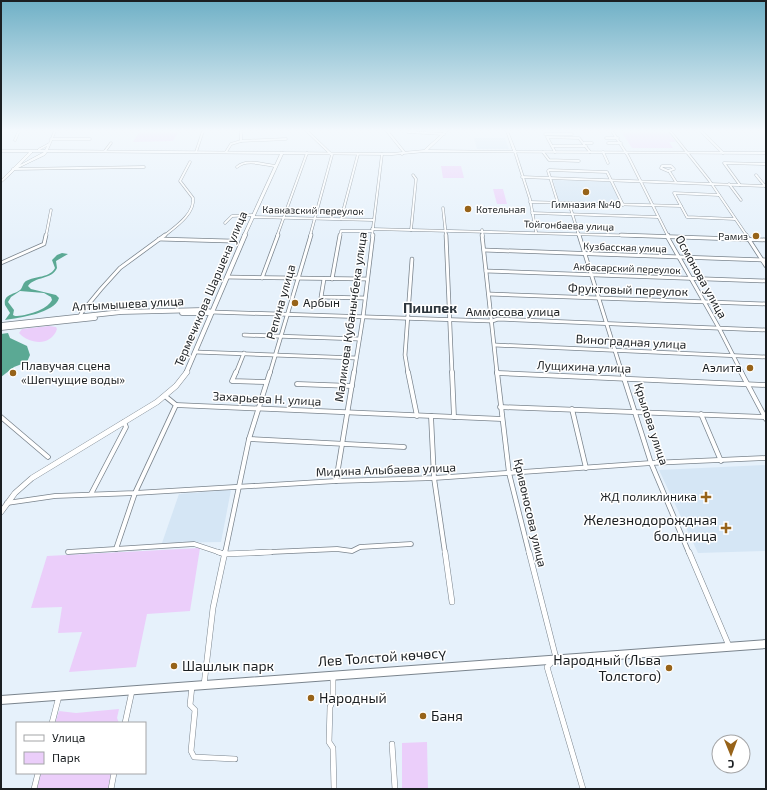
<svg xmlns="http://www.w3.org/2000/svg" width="767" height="790" font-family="'Exo 2',sans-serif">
  <rect width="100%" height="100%" fill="#e6f1fb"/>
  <g fill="#d5e6f5">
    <polygon points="474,138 505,138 509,149 477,149"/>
    <polygon points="553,180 612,182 621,203 559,201"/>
    <polygon points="766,465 766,551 698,553 659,470"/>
    <polygon points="231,490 221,542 162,543 179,494"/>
  </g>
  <g fill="#ebcefa">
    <polygon points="140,131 179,131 173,141 133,142"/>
    <polygon points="621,131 668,132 676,142 669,142 673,148 632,148"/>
    <polygon points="441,166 461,166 464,178 443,178"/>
    <polygon points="493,189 503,189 507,204 497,204"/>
    <path d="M 49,326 L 56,327 L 57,329 C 51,347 29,344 19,333 L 22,329 Z"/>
    <polygon points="200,548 190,611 147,614 136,667 69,672 82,632 58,633 62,607 31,608 47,556"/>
    <polygon points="119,709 117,718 119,723 55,723 59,711 76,713"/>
    <polygon points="427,742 428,789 402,789 402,743"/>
    <polygon points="41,773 111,773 108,789 37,789"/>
  </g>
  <g fill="#5ba994" fill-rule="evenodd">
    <path d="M 62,253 L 68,254 L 56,261 L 57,268 C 52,280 35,276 28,286 L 31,289 L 56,295 L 59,298 C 55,313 19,318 5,320 L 10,313 L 5,305 C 3,293 16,295 21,289 C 23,286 23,283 26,281 C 35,276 50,278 55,268 L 52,260 L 57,255 ZM 20,291 L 44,293 L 51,297 L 52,300 C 47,310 26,316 15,316 L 13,315 L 14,310 L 8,302 L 11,297 Z"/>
    <polygon points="8,333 10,338 27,346 30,355 27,362 14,367 1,377 1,334"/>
  </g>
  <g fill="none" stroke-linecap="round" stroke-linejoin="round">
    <defs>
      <g id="minor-far3">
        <polyline points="241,131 241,141 286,139"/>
        <polyline points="307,131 332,155 310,236"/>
        <polyline points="387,131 404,152 402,154"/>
        <polyline points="612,131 628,156 668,236"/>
        <polyline points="670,131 709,180 747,236"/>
        <polyline points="701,131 723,153"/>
        <polyline points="408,132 444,134"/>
        <polyline points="545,134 572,134"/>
        <polyline points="606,138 618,138"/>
        <polyline points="51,139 90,139"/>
        <polyline points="15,140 19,131"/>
        <polyline points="584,143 592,143"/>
        <polyline points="608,143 621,143"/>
        <polyline points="552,146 586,146"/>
        <polyline points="105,151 111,143"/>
        <polyline points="196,152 203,131"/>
        <polyline points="226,152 231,144 241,141"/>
        <polyline points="515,152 530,199 536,232"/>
        <polyline points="543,152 549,160 579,161"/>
        <polyline points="555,152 547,137 579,138 590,152"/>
        <polyline points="603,152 608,163"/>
        <polygon points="662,166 671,166 674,169 668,171 661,168"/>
        <path d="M 237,167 C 247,158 264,165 276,166"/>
        <polyline points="13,169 144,167"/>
        <polyline points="669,171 676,182"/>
        <polyline points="756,175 765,186"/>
        <polyline points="522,177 766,186"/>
        <polyline points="729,184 741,200"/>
        <polyline points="740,185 724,163 766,164"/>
        <polyline points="719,195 674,193 687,217 735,219"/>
        <polyline points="530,202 681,206"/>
        <polyline points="558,203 548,171 549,170 607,172 623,205"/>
        <polyline points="569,203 579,236"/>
        <polyline points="443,208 446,236"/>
        <polyline points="532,213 658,217"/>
        <polyline points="252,217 373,220"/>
        <polyline points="341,219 358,154"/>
        <polyline points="225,223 232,216 253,215"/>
        <polyline points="372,229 648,236"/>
        <polyline points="411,230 416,179 413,175"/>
        <polyline points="482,230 483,236"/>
        <polyline points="46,236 51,210"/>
        <path d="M 164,236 C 175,227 195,214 193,198 L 180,181 L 190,162"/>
        <polyline points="277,236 307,153"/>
        <polyline points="340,236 341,231 372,231"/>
        <polyline points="372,236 382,154"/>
      </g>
      <g id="minor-far2">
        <polyline points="446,235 452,373"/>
        <polyline points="482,235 497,373"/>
        <polyline points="579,235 622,373"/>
        <polyline points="621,235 766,240"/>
        <polyline points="668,235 668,238 719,328 742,373"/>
        <polyline points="746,235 766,266"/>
        <polyline points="159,239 229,241"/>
        <polyline points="484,250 766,260"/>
        <polyline points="1,263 44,244 46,235"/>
        <polyline points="486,271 766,281"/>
        <polyline points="227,277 366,279"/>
        <polyline points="262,278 278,235"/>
        <polyline points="324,279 321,297 365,298"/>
        <polyline points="332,279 340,235"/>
        <polyline points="489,294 766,304"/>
        <polyline points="212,312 492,321 498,319 766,330"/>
        <polyline points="79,318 82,312 101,289 120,268 165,235"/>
        <polyline points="244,335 359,339"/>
        <polyline points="495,345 766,357"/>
        <polyline points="196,352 356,358"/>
        <polyline points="236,373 244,353"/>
        <polyline points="270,373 311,235"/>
        <polyline points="354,373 363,317 373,235"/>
        <polyline points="408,373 405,355 412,259"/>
      </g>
      <g id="minor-far1">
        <polyline points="236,372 232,381 266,382"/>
        <polyline points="408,372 417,416"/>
        <polyline points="452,372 454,417"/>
        <polyline points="497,372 509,473 529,553"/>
        <polyline points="622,372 651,463 689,553"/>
        <polyline points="741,372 766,419"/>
        <polyline points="497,373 766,385"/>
        <polyline points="297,384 352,386"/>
        <polyline points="176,405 502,419"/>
        <polyline points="500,407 765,417"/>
        <polyline points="572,409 586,468"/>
        <polyline points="701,414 721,461"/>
        <polyline points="431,416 434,478 445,553"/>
        <polyline points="1,417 48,457"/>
        <polyline points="249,439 404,447"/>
        <polyline points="336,481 354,372"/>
        <polyline points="91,494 126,427 124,422"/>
        <polyline points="7,503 55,496 135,493 336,481 434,478 651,463 766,458"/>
        <polyline points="116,549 135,493 176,405 165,396"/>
        <polyline points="68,552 194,544 221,553"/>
        <polyline points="225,553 249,439 270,372"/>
        <polyline points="248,553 337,549 352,551 360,547 411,544"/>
      </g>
      <g id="minor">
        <polyline points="218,552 224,554 271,552"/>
        <polyline points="445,552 452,602"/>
        <polyline points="529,552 556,658 547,667 583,789"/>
        <polyline points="689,552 729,646"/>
        <polyline points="333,676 333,700 330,707 329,742 333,748 334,789"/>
        <polyline points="204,685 213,608 225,552"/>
        <polyline points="192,686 190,705 195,710 191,751 194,757 235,759"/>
        <polyline points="52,723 59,696"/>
        <polyline points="125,723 132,691"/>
        <polyline points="392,744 395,789"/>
        <polyline points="34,789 38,773"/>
        <polyline points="111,789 114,773"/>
      </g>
      <polyline id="tertiary-far2" points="244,236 282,153"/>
      <g id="tertiary-far1">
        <polyline points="182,313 209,313"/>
        <polyline points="1,325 121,312 203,310 212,312"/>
        <polyline points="1,328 95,318"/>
        <polyline points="186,373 245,235"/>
      </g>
      <polyline id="tertiary" points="1,512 15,493 32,478 157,402 176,386 187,372"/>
      <path id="secondary" d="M 54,131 L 56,131 L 48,150 L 392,153 L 424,150 L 445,131 L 448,131 L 428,150 L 513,151 L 506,131 L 508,131 L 516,151 L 766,152 L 766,154 L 425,152 L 392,155 L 47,152 L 45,155 L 16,169 L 1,183 L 1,180 L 29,152 L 1,152 L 1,150 L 38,150 L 38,149 L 49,143 ZM 47,146 L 45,150 L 40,150 ZM 32,152 L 44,152 L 20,165 L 32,153 Z"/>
      <polygon id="primary" points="766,640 766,648 1,704 1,696"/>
    </defs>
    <use href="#minor-far3" stroke="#7a848d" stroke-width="3"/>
    <use href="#minor-far2" stroke="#7a848d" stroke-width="4.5"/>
    <use href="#minor-far1" stroke="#7a848d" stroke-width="5.5"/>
    <use href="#minor" stroke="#7a848d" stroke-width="6"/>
    <use href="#tertiary-far2" stroke="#7a848d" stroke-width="4"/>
    <use href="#tertiary-far1" stroke="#7a848d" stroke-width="5.5"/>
    <use href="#tertiary" stroke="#7a848d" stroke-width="6"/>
    <use href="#secondary" stroke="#7a848d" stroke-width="1"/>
    <use href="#primary" stroke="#7a848d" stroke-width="2"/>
    <use href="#minor-far3" stroke="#fff" stroke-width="2"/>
    <use href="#minor-far2" stroke="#fff" stroke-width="3"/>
    <use href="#minor-far1" stroke="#fff" stroke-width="4"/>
    <use href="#minor" stroke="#fff" stroke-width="5"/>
    <use href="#tertiary-far2" stroke="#fff" stroke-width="3"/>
    <use href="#tertiary-far1" stroke="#fff" stroke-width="4"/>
    <use href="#tertiary" stroke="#fff" stroke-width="5"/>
    <use href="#secondary" fill="#fff" fill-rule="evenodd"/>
    <use href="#primary" fill="#fff" fill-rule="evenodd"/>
  </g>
  <linearGradient id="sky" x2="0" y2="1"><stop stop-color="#6fb0c6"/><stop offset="0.54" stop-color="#f4f9fd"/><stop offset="1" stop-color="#f4f9fd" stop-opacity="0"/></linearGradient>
  <rect width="767" height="242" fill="url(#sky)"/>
  <g fill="#976319" stroke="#fff" stroke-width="1.5">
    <circle cx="586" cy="192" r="4"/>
    <circle cx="468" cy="209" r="4"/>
    <circle cx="756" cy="236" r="4"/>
    <circle cx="295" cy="303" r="4"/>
    <circle cx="750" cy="368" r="4"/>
    <circle cx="13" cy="373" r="4"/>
    <path d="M704 491h4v4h4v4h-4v4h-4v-4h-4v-4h4z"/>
    <path d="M724 522h4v4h4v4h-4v4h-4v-4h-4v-4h4z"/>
    <circle cx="174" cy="666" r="4"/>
    <circle cx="669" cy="668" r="4"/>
    <circle cx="311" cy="698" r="4"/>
    <circle cx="423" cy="716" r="4"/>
  </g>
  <g text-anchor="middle" stroke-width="3" stroke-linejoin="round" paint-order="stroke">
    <g font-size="10" fill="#1b1f22" stroke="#fff">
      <text x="586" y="208">Гимназия №40</text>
      <text x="476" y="213" text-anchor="start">Котельная</text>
      <text x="748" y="240" text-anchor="end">Рамиз</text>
    </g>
    <g font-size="10" fill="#1b1f22" stroke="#fff">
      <text transform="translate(313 210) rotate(1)" y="4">Кавказский переулок</text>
      <text transform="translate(569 225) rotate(2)" y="4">Тойгонбаева улица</text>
      <text transform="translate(625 247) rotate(2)" y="4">Кузбасская улица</text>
      <text transform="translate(627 268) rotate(2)" y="4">Акбасарский переулок</text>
    </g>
    <g font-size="12" fill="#1b1f22" stroke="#fff">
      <text transform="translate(701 277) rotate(61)" y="4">Осмонова улица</text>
      <text transform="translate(211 289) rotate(-67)" y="4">Термечикова Шаршена улица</text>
      <text transform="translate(628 290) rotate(2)" y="4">Фруктовый переулок</text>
      <text transform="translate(281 302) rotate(-74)" y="4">Репина улица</text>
      <text transform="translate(128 304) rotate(-3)" y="4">Алтымышева улица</text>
      <text x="513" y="316">Аммосова улица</text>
      <text transform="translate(351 317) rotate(-82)" y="4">Маликова Кубанычбека улица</text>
      <text transform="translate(631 342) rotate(3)" y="4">Виноградная улица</text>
      <text transform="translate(584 367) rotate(2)" y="4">Лущихина улица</text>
      <text transform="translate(267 399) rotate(3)" y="4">Захарьева Н. улица</text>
      <text transform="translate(651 424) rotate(72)" y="4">Крылова улица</text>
      <text transform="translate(386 470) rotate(-2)" y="4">Мидина Алыбаева улица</text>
      <text transform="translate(530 513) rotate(77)" y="4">Кривоносова улица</text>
    </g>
    <g font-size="12" fill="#1b1f22" stroke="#fff" text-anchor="start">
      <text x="303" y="307">Арбын</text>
      <text x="21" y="370">Плавучая сцена<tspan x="21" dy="14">«Шепчущие воды»</tspan></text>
      <text x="742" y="372" text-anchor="end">Аэлита</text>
      <text x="697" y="501" text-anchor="end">ЖД поликлиника</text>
    </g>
    <g font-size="14" font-weight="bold" fill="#2d363d" stroke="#fff">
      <text x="430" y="313">Пишпек</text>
    </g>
    <g font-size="14" fill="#1b1f22" stroke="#fff" text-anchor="start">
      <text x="717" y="525" text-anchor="end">Железнодорождная<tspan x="717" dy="16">больница</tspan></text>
      <text x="661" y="665" text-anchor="end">Народный (Льва<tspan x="661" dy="16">Толстого)</tspan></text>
      <text x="182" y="671">Шашлык парк</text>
      <text x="319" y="703">Народный</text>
      <text x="431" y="721">Баня</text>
    </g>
    <g font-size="14" fill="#1b1f22" stroke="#fff">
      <text transform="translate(382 657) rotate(-4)" y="5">Лев Толстой көчөсү</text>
    </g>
  </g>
  <rect width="767" height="790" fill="none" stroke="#1b1f22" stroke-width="4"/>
  <rect x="16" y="722" width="130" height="52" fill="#ffffff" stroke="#a4a5a7"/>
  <rect x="24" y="735" width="20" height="6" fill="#ffffff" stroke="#a4a5a7"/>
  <text x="52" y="742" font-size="12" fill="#1b1f22">Улица</text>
  <rect x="24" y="752" width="20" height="12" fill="#ebcefa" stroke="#a4a5a7"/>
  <text x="52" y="762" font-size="12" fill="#1b1f22">Парк</text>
  <g transform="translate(731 754) rotate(179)"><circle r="19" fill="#ffffff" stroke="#a4a5a7"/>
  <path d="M0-3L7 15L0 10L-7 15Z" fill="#976319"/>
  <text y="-6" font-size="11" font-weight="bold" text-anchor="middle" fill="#1b1f22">С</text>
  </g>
</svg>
